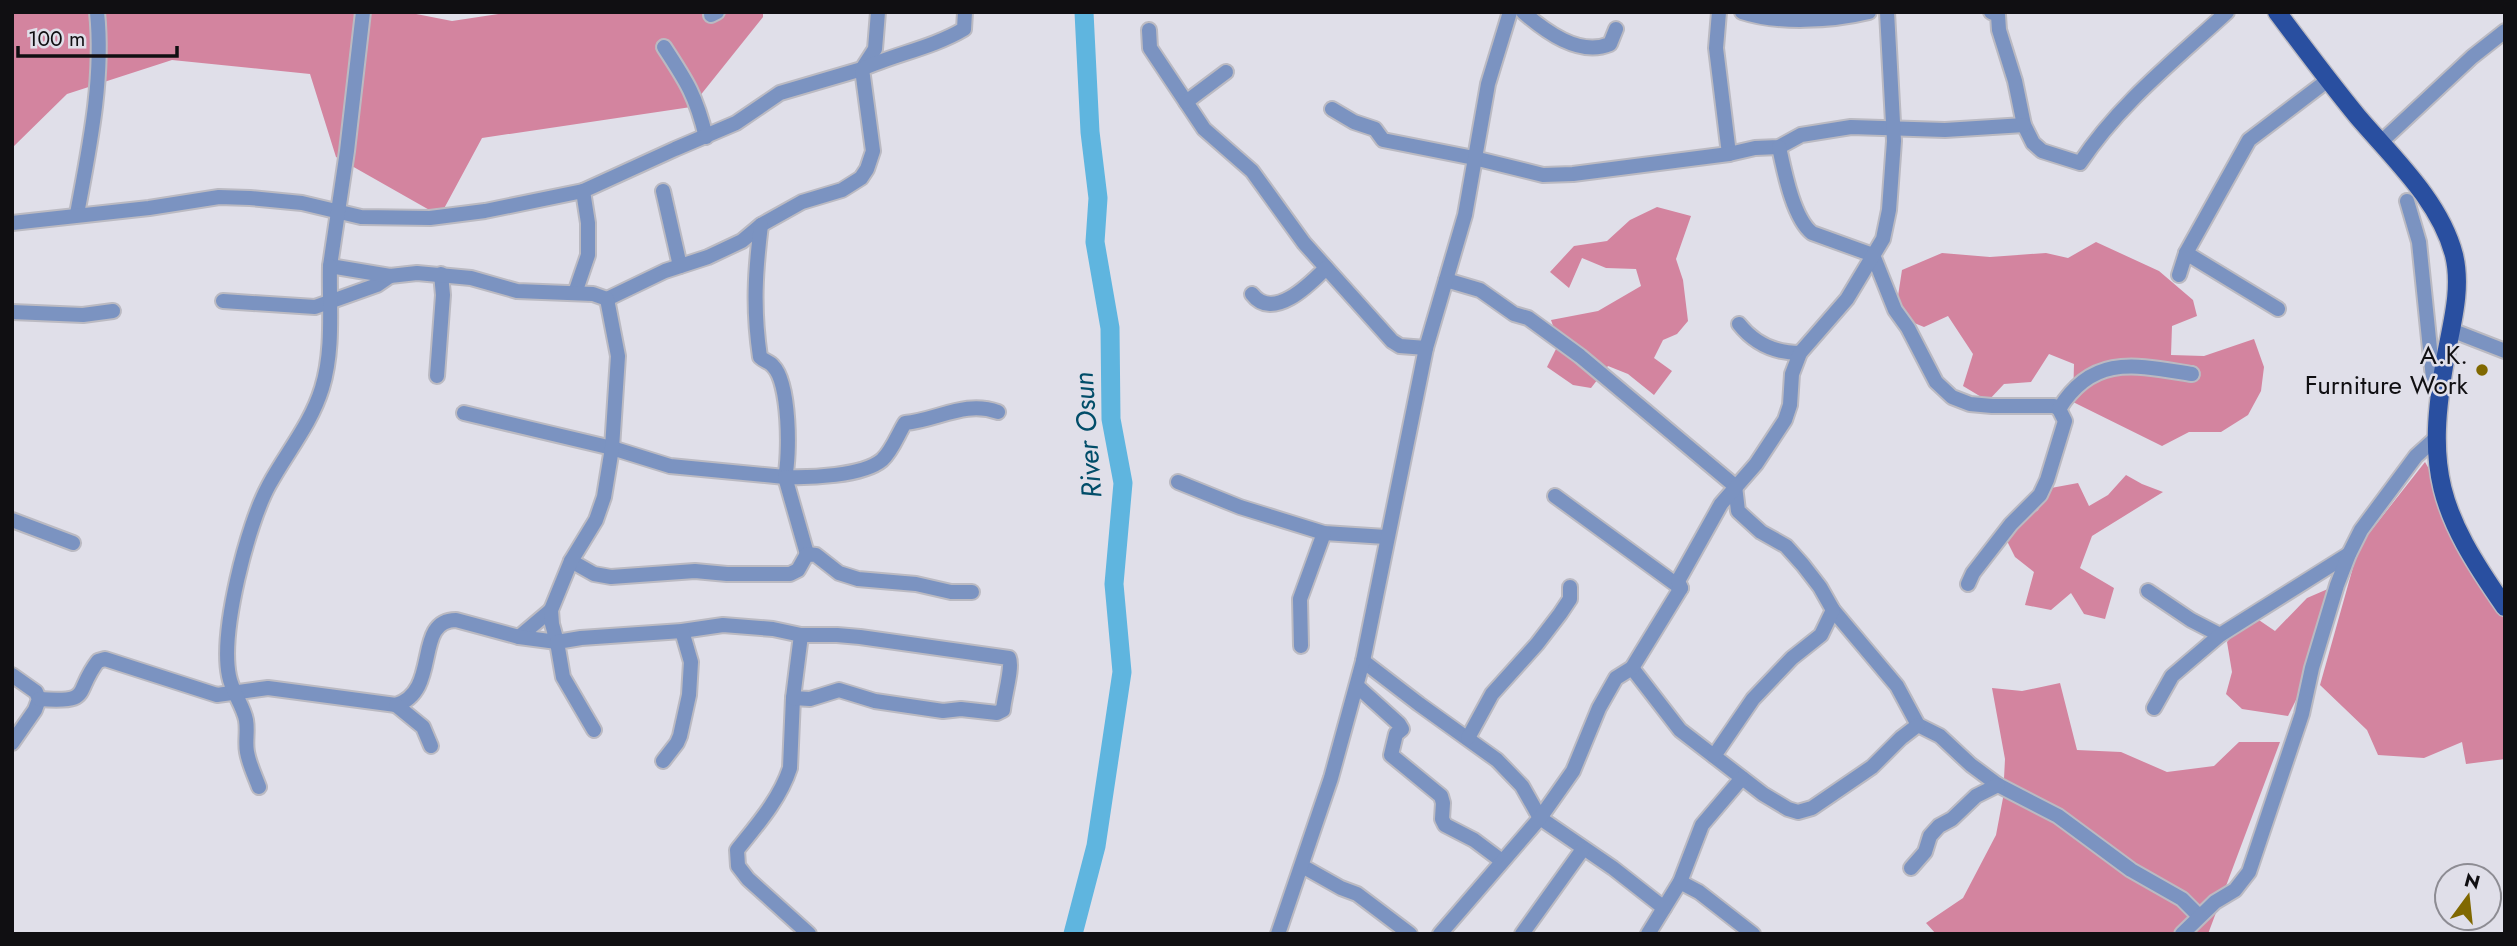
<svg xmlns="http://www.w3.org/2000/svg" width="2517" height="946" font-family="Jost,sans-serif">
  <rect width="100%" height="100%" fill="#e0dfe9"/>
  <g fill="#d3849f">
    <polygon points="12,12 406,12 452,21 511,12 763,12 763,17 691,107 482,138 440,216 336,157 310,74 172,60 67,94 12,148"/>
    <polygon points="1657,207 1691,216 1676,259 1683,280 1688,321 1677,334 1663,340 1654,358 1672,371 1654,395 1628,374 1608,366 1591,388 1573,385 1547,367 1559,343 1551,320 1598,311 1641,286 1636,269 1606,268 1582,258 1569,288 1550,272 1574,246 1607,241 1630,220"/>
    <polygon points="2096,242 2159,271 2193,300 2197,316 2172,326 2171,355 2204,356 2254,339 2264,367 2261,391 2248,415 2221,432 2189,432 2162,446 2073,402 2074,364 2049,354 2031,382 2004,384 1988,401 1963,386 1973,354 1948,316 1924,327 1907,320 1898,296 1902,270 1942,253 1990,257 2046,253 2068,258"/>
    <polygon points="2425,462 2505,602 2505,759 2466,764 2462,742 2424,758 2378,755 2367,730 2320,685 2359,546"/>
    <polygon points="2126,475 2142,484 2163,492 2092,536 2080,568 2114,588 2105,619 2084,614 2071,593 2051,610 2025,605 2034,572 2015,557 2004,535 2038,510 2051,488 2078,483 2089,506 2108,495"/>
    <polygon points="2337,585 2312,668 2288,716 2242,709 2226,694 2232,672 2227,642 2250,614 2275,631 2307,598"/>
    <polygon points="2060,683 2077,750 2121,752 2167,772 2214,766 2239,742 2280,742 2208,934 1936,934 1926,923 1963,898 1996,835 2003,798 2005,759 1992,688 2022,691"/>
  </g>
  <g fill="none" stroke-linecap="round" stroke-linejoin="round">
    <polyline stroke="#5fb5df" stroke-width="19" points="1073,934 1096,846 1122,672 1114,584 1123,483 1111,419 1110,328 1095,242 1098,198 1090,132 1084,12"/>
    <defs>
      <g id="minor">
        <path d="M 1523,12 C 1545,31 1579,57 1610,44 L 1616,29"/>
        <polyline points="1719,12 1716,48 1729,154"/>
        <path d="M 1742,12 C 1778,24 1832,21 1869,12"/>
        <path d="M 1991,12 L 1998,15 L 1999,30 L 2015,81 L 2024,125 L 2033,143 L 2042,151 L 2080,163 C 2119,104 2175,60 2227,12"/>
        <polyline points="711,15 717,12"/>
        <polyline points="1149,30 1150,48 1204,129 1252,171 1304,243 1392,341 1400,346 1426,348"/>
        <path d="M 664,47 C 687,82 696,96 706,137"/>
        <polyline points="1186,102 1226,72"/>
        <polyline points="1332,109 1354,122 1375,129 1383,140 1474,158 1543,175 1573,174 1729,154 1755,148 1779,147 1801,135 1851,127 1945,130 2024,125"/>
        <polyline points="2380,143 2472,57 2505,31"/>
        <path d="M 1779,147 C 1784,170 1793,218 1812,233 L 1873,255 L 1895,310 L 1908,328 L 1936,382 L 1952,397 L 1970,404 L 1992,406 L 2054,406 L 2059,409 L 2065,421 L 2047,480 L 2040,495 L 2011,524 L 1973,573 L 1968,584"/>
        <polyline points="663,191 680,266"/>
        <polyline points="2407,201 2419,242 2433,378 2440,388"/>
        <path d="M 77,214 C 89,149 104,79 97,12"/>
        <polyline points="12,223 149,208 219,197 250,198 302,203 361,217 430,218 485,211 583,191 675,149 736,123 780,93 862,69 875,49 878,12"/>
        <polyline points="2186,253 2278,309"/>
        <polyline points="2179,275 2186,253 2249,140 2328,80"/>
        <polyline points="1446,280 1480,290 1514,314 1528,318 1580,356 1735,486 1738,511 1761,532 1786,546 1803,565 1820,587 1833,610 1897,686 1918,725 1940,736 1971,765 1998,785 2058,816 2131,870 2182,899 2199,916"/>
        <polyline points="575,293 588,255 588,223 583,191"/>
        <path d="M 1252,294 C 1273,322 1310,284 1326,268"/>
        <path d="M 607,299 L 665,271 L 708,257 L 742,241 L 761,225 L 802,202 L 842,190 L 861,178 L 867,169 L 873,151 L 862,69 C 895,54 932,48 964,29 L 965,12"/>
        <polyline points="223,301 315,307 377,285 390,276"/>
        <polyline points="12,312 83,315 113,311"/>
        <path d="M 1739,324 C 1754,343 1775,353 1800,353"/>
        <polyline points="2451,330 2505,351"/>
        <polyline points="437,376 443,295 441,274"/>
        <path d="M 2059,409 C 2093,354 2135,365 2192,374"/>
        <path d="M 464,413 L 612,448 L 670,466 L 785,477 C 790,456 790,383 773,366 C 770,362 764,361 760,357 C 753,309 755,273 761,225"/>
        <polyline points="1178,482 1240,507 1324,533 1386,537"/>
        <polyline points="1555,496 1681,588"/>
        <polyline points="12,520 73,543"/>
        <path d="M 807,554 L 785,477 C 809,478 863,476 882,460 C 892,451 898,434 905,423 C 938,420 965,400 998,412"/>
        <polyline points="571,561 594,574 611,577 695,571 727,574 790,574 798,570 807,554 816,555 839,573 858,579 916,584 951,592 972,592"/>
        <polyline points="2148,591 2191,620 2220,635"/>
        <polyline points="519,637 551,610"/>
        <polyline points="1301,646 1300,599 1324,533"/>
        <polyline points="1363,661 1419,704 1497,760 1522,786 1540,818 1613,868 1664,908"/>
        <polyline points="1632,668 1680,730 1763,794 1788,809 1798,812 1812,808 1872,767 1901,738 1918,725"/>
        <polyline points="12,675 36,692 39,699 35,710 12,743"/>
        <polyline points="1357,686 1399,724 1402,729 1396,734 1391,755 1441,796 1443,803 1442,819 1445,825 1474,840 1502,861"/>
        <path d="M 793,698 L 790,768 C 780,799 757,825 737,850 L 738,866 L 748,879 L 809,934"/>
        <path d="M 39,699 C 94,703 73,693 98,661 L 105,659 L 217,695 L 268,688 L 396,705 C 441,691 413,620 456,620 L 519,637 L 557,642 L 552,624 L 551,610 L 571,561 L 596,520 L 604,497 L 612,448 L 618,356 L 607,299 L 593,294 L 517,291 L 471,278 L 417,273 L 390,276 L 330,266 L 347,151 L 363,12"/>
        <polyline points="396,705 423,727 431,746"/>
        <polyline points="2154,708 2172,676 2220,635 2349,554"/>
        <path d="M 594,730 L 563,677 L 557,642 L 581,638 L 682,631 L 723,625 L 773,629 L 801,635 L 793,698 L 810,699 L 839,690 L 875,701 L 943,711 L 961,709 L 997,713 L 1003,710 C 1004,697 1013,667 1009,658 L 860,637 L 837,635 L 801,635"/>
        <polyline points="1468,738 1492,694 1537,644 1560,614 1570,599 1570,587"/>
        <polyline points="1714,756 1753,699 1792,658 1821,635 1833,610"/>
        <polyline points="663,761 677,743 680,736 689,695 691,662 682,631"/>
        <path d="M 259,787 C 255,776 249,764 247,752 C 245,742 248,731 246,720 C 243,705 232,692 229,676 C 220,632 247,525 269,485 C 287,452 311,424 322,388 C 334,349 329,306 330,266"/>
        <polyline points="1302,866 1341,888 1357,894 1410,934"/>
        <polyline points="1911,868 1925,852 1930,836 1939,826 1952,819 1976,796 1998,785"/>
        <polyline points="1680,882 1699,892 1753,934"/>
        <polyline points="1278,934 1331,778 1363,661 1426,348 1465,215 1488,84 1510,12"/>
        <polyline points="1440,934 1540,818 1573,771 1599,708 1616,678 1632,668 1681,588 1678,581 1721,504 1756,464 1785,420 1790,405 1792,374 1800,353 1847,299 1883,239 1889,210 1894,141 1887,12"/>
        <polyline points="1522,934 1583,849"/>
        <polyline points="1648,934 1680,882 1702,825 1742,778"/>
        <polyline points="2182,934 2215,902 2235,890 2249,872 2302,714 2312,668 2337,585 2349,554 2361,530 2416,456 2436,438"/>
      </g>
      <path id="major" d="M 2277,12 C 2304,48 2330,83 2358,117 C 2393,158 2440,201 2454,255 C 2462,288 2452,323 2446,355 C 2425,471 2438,511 2505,607"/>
    </defs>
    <use href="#minor" stroke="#bbbac2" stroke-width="18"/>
    <use href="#major" stroke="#bbbac2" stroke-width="21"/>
    <use href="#minor" stroke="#7b93c1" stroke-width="14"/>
    <use href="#major" stroke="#294fa0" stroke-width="18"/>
  </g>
  <circle fill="#806800" stroke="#e0dfe9" stroke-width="2.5" cx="2482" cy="370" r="7"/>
  <g text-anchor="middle" stroke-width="5" stroke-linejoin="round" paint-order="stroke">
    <g font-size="26" fill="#100f12" stroke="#e0dfe9" text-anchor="end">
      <text x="2468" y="364">A.K.<tspan x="2468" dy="30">Furniture Work</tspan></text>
    </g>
    <g font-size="28" font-style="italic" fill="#014d69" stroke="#e0dfe9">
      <text transform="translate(1087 435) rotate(-94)" y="10">River Osun</text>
    </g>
  </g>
  <rect width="2517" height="946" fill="none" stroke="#100f12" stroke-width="28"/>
  <g transform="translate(2468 897) rotate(15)"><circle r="33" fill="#e0dfe9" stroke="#8d8c93" stroke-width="2"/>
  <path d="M0-5L12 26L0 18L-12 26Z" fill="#806800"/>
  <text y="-10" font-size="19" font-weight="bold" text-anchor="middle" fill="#100f12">N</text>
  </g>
  <path d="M18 46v10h159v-10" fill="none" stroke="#100f12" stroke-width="3.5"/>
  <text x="28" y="46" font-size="21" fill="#100f12" stroke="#e0dfe9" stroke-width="5" paint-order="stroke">100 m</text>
</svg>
